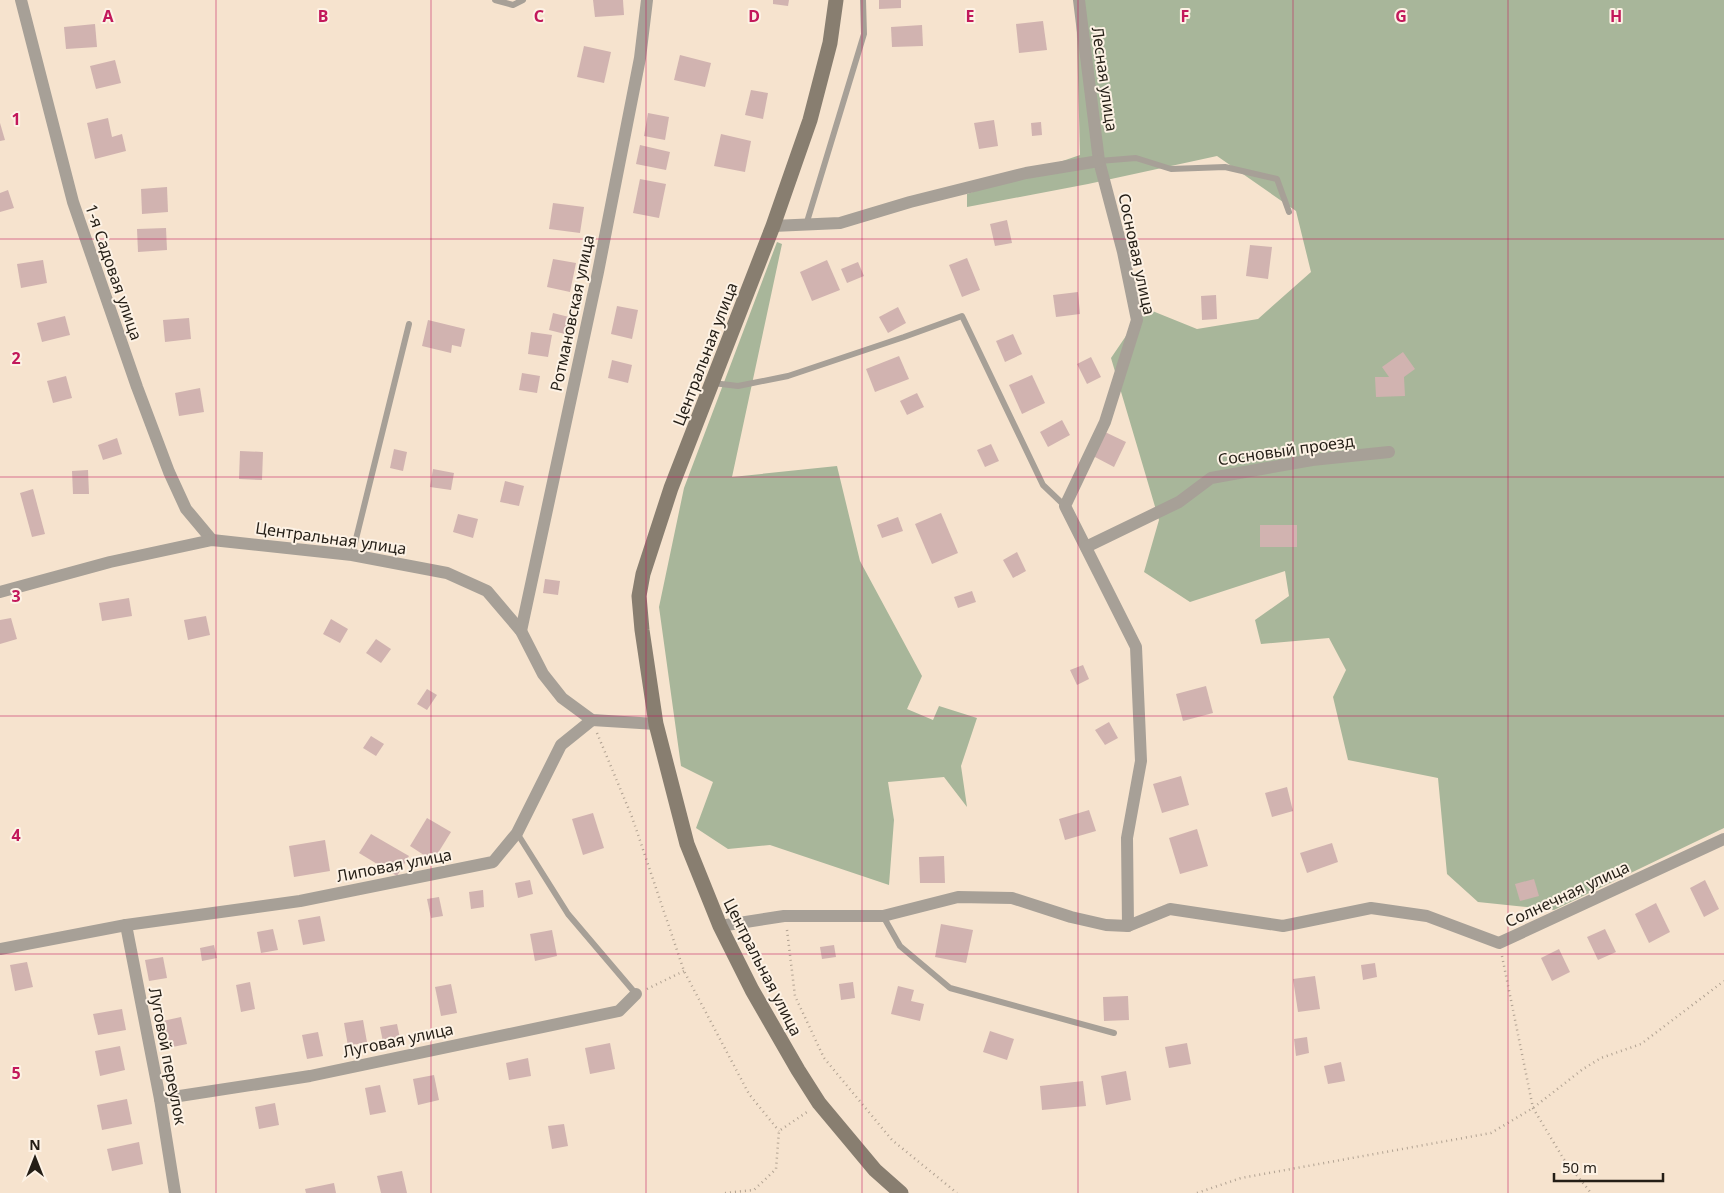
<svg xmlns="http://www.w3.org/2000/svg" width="1724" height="1193" font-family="'Noto Sans',sans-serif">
  <rect width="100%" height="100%" fill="#f6e3ce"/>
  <g fill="#a8b69a">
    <polygon points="1076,0 1724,0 1724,828 1554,910 1478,902 1447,874 1438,778 1348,760 1333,697 1346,670 1329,638 1261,644 1255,620 1289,596 1285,571 1190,602 1144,572 1159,520 1111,358 1145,308 1197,329 1258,319 1311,272 1296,211 1217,156 1088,184 967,207 967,194 1080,155"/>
    <polygon points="777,242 782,244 732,477 837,466 860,561 922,676 907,709 933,720 939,706 977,718 961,766 967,807 944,777 888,782 894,820 889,885 770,845 728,849 696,828 713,782 681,766 659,607 684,488"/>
  </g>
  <g fill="#d1b3b0">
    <polygon points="593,0 623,0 624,15 595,17"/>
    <polygon points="773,0 789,0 788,6 773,4"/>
    <polygon points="879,0 901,0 901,8 879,9"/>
    <polygon points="1043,21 1047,50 1019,53 1016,24"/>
    <polygon points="95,24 97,47 66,49 64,27"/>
    <polygon points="922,25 923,46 892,47 891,27"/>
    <polygon points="584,46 611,52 604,83 577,77"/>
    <polygon points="680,55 711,63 705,87 674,80"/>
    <polygon points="115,60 121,83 96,89 90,66"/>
    <polygon points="751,90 768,93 763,119 745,115"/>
    <polygon points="648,113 669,117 665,140 644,136"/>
    <polygon points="108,118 112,137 122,134 126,151 95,159 87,123"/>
    <polygon points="994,120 998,146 979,149 974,123"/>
    <polygon points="1041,122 1042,135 1032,136 1031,123"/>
    <polygon points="0,123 5,140 0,141"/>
    <polygon points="721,134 751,141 745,172 714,166"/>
    <polygon points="640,145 670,152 666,170 636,164"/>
    <polygon points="640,179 666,184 659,218 633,213"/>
    <polygon points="167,187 168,212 142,214 141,189"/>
    <polygon points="8,190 14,208 0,212 0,193"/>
    <polygon points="553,203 584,207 580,233 549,229"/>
    <polygon points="1007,220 1012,243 995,246 990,224"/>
    <polygon points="166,228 167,250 138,252 137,229"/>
    <polygon points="1250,245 1272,247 1268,279 1246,276"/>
    <polygon points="967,258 980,290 962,297 949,265"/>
    <polygon points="553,259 576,263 570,292 547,287"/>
    <polygon points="43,260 47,283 21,288 17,264"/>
    <polygon points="827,260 840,290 812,301 800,272"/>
    <polygon points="858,262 864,276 847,283 841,269"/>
    <polygon points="1078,292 1080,314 1056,317 1053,295"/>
    <polygon points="1216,295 1217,319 1202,320 1201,296"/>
    <polygon points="617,306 638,310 632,339 611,334"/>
    <polygon points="898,307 906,323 888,333 879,317"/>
    <polygon points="553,313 573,318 569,335 549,330"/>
    <polygon points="65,316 70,335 42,342 37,323"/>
    <polygon points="189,318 191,339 165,342 163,320"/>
    <polygon points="428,320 465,329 461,347 452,345 451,353 422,346"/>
    <polygon points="531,332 552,335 548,357 528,354"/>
    <polygon points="1013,334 1022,354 1005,362 996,341"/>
    <polygon points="1403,352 1415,369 1404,377 1405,396 1376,397 1375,377 1389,377 1382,367"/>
    <polygon points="899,356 909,379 875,392 866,369"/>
    <polygon points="1091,357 1101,377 1087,384 1077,364"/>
    <polygon points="612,360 632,365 628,383 608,378"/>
    <polygon points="522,373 540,376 537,393 519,390"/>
    <polygon points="1032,375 1045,403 1022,414 1009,385"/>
    <polygon points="66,376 72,398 53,403 47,381"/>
    <polygon points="200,388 204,412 179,416 175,393"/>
    <polygon points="917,393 924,407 907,415 900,401"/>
    <polygon points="1062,420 1070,435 1048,447 1040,432"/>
    <polygon points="1105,432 1126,442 1114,467 1093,456"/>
    <polygon points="117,438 122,454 103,460 98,445"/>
    <polygon points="991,444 999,461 985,467 977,450"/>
    <polygon points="394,449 407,452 403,471 390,468"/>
    <polygon points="240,451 263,452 262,480 239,479"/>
    <polygon points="433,469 454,473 451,490 430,487"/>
    <polygon points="88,470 89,494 73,494 72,471"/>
    <polygon points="505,481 524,486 519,506 500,502"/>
    <polygon points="33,489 45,534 32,537 20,493"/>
    <polygon points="941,513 958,553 932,564 915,524"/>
    <polygon points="458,514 478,519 473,538 453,532"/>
    <polygon points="898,517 903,531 882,538 877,525"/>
    <rect x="1260" y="525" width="37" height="22"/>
    <polygon points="1017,552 1026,571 1013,578 1003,560"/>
    <polygon points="545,579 560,581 558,595 543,593"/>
    <polygon points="972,591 976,602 958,608 954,597"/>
    <polygon points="129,598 132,616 102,621 99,603"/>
    <polygon points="206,616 210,635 188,640 184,620"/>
    <polygon points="11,618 17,639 0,644 0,620"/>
    <polygon points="331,619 348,629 340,643 323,634"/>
    <polygon points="376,639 391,649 381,663 366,653"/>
    <polygon points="1083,665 1089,679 1077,685 1070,670"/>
    <polygon points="1206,686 1213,713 1183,721 1176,694"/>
    <polygon points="427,689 437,695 427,710 417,704"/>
    <polygon points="1109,722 1118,738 1105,745 1095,730"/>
    <polygon points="371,736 384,744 376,756 363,748"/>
    <polygon points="1181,776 1189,805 1162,813 1153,784"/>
    <polygon points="1287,787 1293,811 1272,817 1265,793"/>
    <polygon points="1089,810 1096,831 1065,840 1059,819"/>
    <polygon points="593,813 604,848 583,855 572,819"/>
    <polygon points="427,818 451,832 433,861 410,846"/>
    <polygon points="1197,829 1208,866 1180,874 1169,838"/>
    <polygon points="371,834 409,856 397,876 359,853"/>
    <polygon points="325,840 330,871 294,877 289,846"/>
    <polygon points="1332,843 1338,862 1307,873 1300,853"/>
    <polygon points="944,856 945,883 920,883 919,857"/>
    <polygon points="1534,879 1539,896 1520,901 1515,884"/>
    <polygon points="530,880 533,894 518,898 515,883"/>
    <polygon points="1705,880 1719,909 1704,917 1690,888"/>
    <polygon points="483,890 484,907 471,909 469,892"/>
    <polygon points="439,897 443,916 431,918 427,899"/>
    <polygon points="1656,903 1670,932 1649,943 1635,914"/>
    <polygon points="320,916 325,941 303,945 298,920"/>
    <polygon points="941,924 973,930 966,963 935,957"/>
    <polygon points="273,929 278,950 261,953 257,932"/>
    <polygon points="1605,929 1616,952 1598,960 1587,937"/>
    <polygon points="552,930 557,956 535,961 530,934"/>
    <polygon points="214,945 217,958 202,961 200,948"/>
    <polygon points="834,945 836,957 822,959 820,947"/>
    <polygon points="1559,949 1570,972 1552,981 1541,958"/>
    <polygon points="163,957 167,978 149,981 145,960"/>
    <polygon points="27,962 33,987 15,991 10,965"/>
    <polygon points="1375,963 1377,977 1363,980 1361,965"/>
    <polygon points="1315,976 1320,1009 1298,1012 1293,979"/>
    <polygon points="250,982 255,1009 241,1012 236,985"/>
    <polygon points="853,982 855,998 841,1000 839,984"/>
    <polygon points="451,984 457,1013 441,1016 435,987"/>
    <polygon points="898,986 914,990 911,1001 924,1004 920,1021 891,1014"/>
    <polygon points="1128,996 1129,1020 1104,1021 1103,997"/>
    <polygon points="122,1009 126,1030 98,1035 93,1014"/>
    <polygon points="181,1017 187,1044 163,1049 158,1022"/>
    <polygon points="363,1020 367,1042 348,1046 344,1023"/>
    <polygon points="397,1024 401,1043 384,1047 380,1027"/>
    <polygon points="990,1031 1014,1039 1007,1060 983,1052"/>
    <polygon points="318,1032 323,1056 307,1059 302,1035"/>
    <polygon points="1307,1037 1309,1053 1296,1056 1294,1039"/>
    <polygon points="610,1043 615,1069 590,1074 585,1048"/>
    <polygon points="1187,1043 1191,1064 1169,1068 1165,1047"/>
    <polygon points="120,1046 125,1070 100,1076 95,1051"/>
    <polygon points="528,1058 531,1076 509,1080 506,1063"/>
    <polygon points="1341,1062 1345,1081 1328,1084 1324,1066"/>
    <polygon points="1126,1071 1131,1100 1106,1105 1101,1076"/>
    <polygon points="434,1075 439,1100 418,1105 413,1079"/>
    <polygon points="1083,1081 1086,1106 1042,1110 1040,1086"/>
    <polygon points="380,1085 386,1112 370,1115 365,1088"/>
    <polygon points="127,1099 132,1124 102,1130 97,1105"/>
    <polygon points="275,1103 279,1125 259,1129 255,1107"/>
    <polygon points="564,1124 568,1146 552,1149 548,1126"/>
    <polygon points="139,1142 143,1164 112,1171 107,1149"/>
    <polygon points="402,1171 407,1193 381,1193 377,1176"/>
    <polygon points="334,1183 336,1193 306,1193 305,1189"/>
  </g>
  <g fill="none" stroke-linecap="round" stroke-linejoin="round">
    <g stroke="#b1a292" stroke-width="2.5" stroke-dasharray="1 4" stroke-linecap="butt">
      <polyline points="597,733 632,817 684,971 749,1094 779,1131"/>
      <polyline points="787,930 795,996 824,1058 892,1140 957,1193"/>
      <polyline points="1502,956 1533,1108 1563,1158 1591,1193"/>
      <polyline points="647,989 684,971"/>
      <polyline points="725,1193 754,1190 776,1169 779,1131 807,1112"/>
      <polyline points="1197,1193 1241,1178 1491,1133 1533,1108 1583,1069 1601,1058 1641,1044 1724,981"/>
    </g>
    <g stroke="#a7a097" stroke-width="6">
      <polyline points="495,0 513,5 523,0"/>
      <polyline points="1099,161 1136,158 1171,169 1225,167 1277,179 1289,212"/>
      <polyline points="806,225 864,34 863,0"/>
      <polyline points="713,383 738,386 788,376 904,337 962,316 1043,485 1065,506"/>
      <polyline points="352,555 409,324"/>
      <polyline points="517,833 568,914 636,994"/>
      <polyline points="883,916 900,946 950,988 1114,1033"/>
    </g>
    <g stroke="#a7a097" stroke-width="12">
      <polyline points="21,0 73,202 137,387 169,472 186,509 212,540"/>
      <polyline points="1079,0 1099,161 1123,252 1137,320 1105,422 1065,506 1136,647 1141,761 1127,838 1128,926"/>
      <polyline points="773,226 840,223 910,202 1026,173 1099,161"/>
      <polyline points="1086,547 1179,502 1211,478 1312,460 1389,452"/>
      <polyline points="0,592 110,562 212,540 352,555 447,573 487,591 521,631 543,674 562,698 592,720 656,724"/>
      <polyline points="521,631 598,272 640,58 647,0"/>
      <polyline points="126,925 160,1099 175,1193"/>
      <polyline points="720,926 784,916 883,916 958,897 1012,898 1071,917 1106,925 1128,926 1170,909 1283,926 1371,908 1427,916 1499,943 1724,839"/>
      <polyline points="0,949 126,925 300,901 493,862 517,833 561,745 592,720"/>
      <polyline points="160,1099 310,1076 619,1011 636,994"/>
    </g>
    <polyline stroke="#887e70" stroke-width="15" points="836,0 830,43 810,120 773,226 671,488 643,574 639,596 642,630 656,724 687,844 720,926 752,990 798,1070 819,1103 875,1170 901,1193"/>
  </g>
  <path fill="none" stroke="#c2185b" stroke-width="1" stroke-opacity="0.55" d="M 216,0 L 216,1193M 431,0 L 431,1193M 646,0 L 646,1193M 862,0 L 862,1193M 1078,0 L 1078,1193M 1293,0 L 1293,1193M 1508,0 L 1508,1193M 0,239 L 1724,239M 0,477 L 1724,477M 0,716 L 1724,716M 0,954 L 1724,954"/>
  <g text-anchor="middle" stroke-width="4" stroke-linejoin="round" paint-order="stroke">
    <g font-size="16" fill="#241e16" stroke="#fdf2e5">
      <text transform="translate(1105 79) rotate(82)" y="6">Лесная улица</text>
      <text transform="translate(1137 254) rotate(78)" y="6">Сосновая улица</text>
      <text transform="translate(114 272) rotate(71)" y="6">1-я Садовая улица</text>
      <text transform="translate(572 313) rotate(-78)" y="6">Ротмановская улица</text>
      <text transform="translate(705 354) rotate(-69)" y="6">Центральная улица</text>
      <text transform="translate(1286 450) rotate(-8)" y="6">Сосновый проезд</text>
      <text transform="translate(331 538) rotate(8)" y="6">Центральная улица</text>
      <text transform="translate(394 865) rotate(-11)" y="6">Липовая улица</text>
      <text transform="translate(1567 894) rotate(-25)" y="6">Солнечная улица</text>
      <text transform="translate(763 967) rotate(63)" y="6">Центральная улица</text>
      <text transform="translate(398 1040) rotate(-12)" y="6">Луговая улица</text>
      <text transform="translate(168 1056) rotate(79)" y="6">Луговой переулок</text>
    </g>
  </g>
  <g font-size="16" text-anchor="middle" font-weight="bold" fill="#c2185b" stroke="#fdf2e5" stroke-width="4" stroke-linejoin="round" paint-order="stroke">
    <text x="108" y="22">A</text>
    <text x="323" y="22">B</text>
    <text x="539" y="22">C</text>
    <text x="754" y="22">D</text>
    <text x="970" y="22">E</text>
    <text x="1185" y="22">F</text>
    <text x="1401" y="22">G</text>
    <text x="1616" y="22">H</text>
    <text x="16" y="125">1</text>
    <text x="16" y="364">2</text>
    <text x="16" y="602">3</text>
    <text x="16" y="841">4</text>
    <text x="16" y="1079">5</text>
  </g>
  <g transform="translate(35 1158)" stroke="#fdf2e5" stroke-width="4" paint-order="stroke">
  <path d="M0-4L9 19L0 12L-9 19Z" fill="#241e16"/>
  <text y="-8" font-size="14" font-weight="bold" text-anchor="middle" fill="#241e16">N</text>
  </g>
  <path d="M1554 1173v8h109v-8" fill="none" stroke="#241e16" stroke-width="2.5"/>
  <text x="1562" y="1173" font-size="15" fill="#241e16" stroke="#fdf2e5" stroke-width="4" paint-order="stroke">50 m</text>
</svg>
